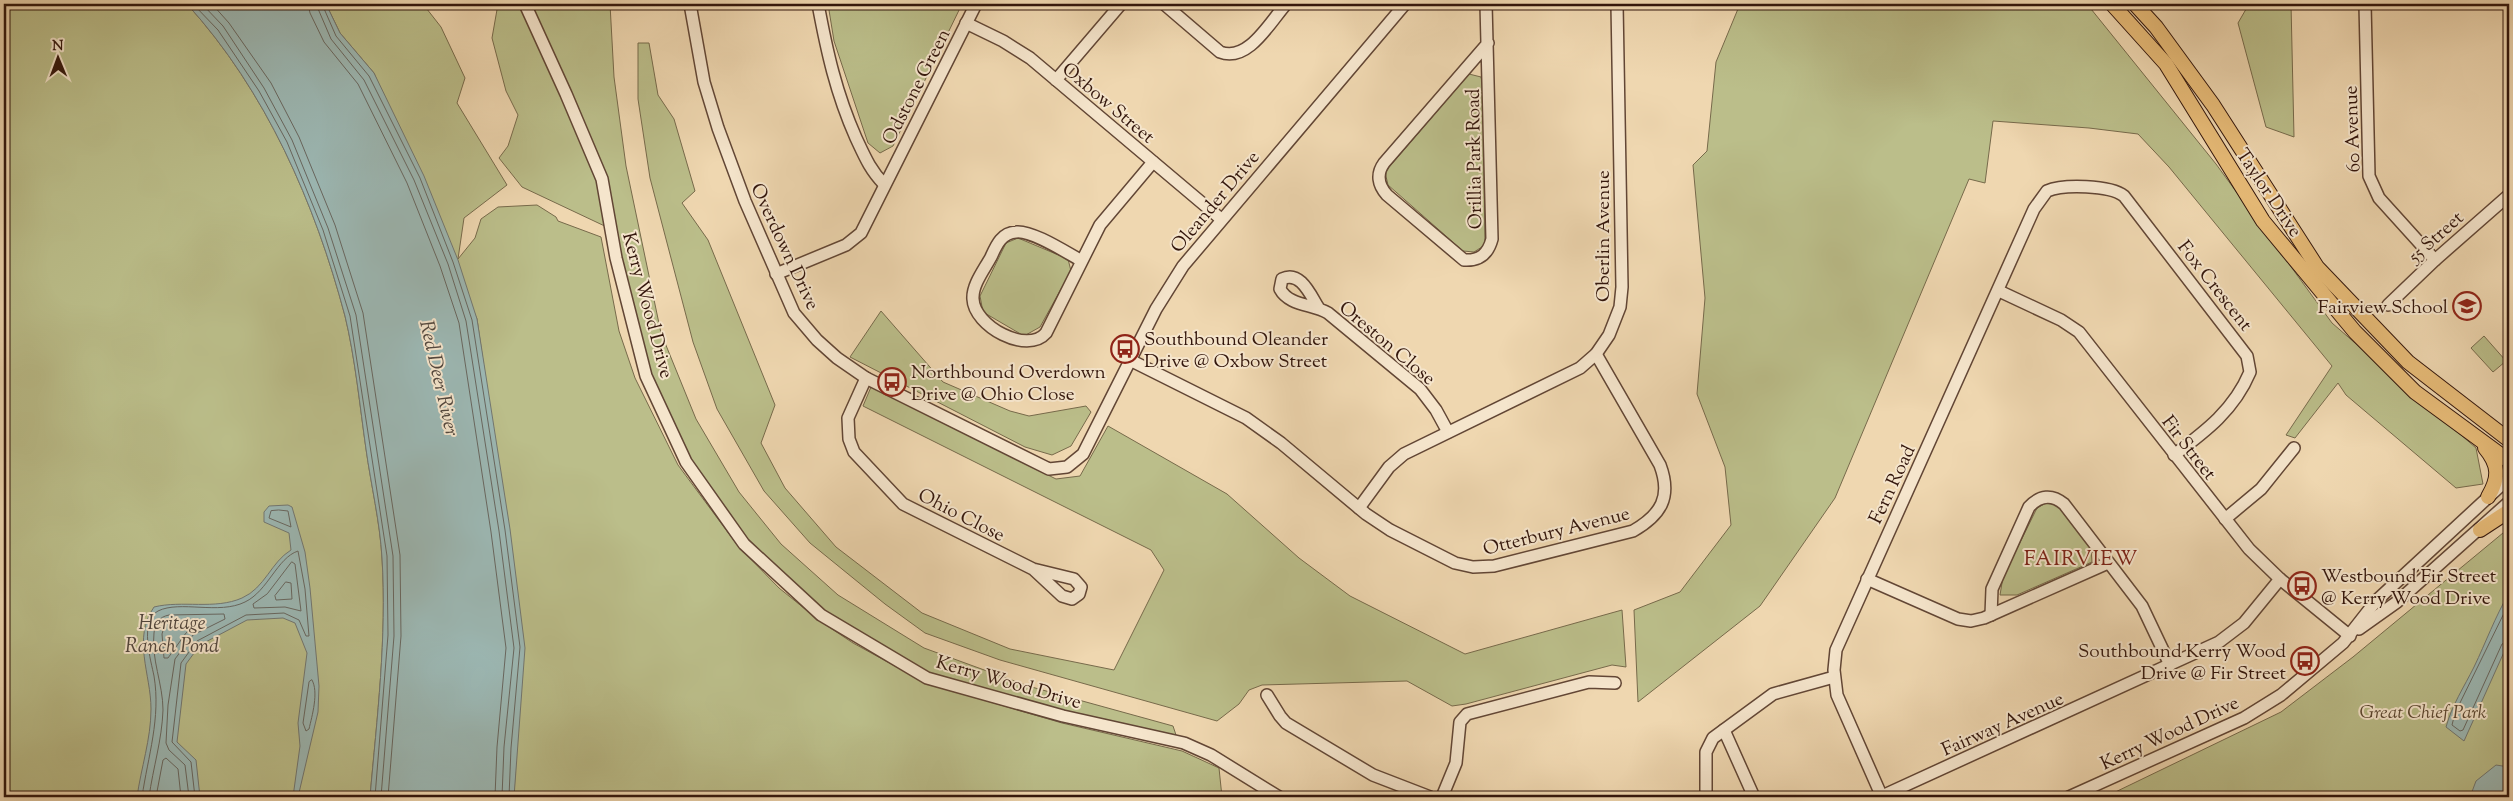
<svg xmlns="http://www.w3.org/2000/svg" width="2513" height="801" font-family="'Sorts Mill Goudy',serif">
  <rect width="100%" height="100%" fill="#efd7b0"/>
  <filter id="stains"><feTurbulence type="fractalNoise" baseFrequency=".004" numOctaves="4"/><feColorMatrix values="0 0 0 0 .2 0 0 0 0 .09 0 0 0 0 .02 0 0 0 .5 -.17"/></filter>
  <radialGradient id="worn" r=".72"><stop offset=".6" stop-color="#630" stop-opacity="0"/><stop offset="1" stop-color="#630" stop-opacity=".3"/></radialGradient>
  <g fill="#bbbe8a" stroke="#776a4b">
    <path d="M 4,4 L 187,4 C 266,91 315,203 345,316 C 355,357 360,407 366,449 C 371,485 380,522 382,558 C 387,637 377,718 370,797 L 4,797 Z"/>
    <polygon points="326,4 423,4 441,27 465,78 457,103 507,185 464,218 458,259 475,238 481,219 498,207 537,205 556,217 558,221 601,237 619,331 635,378 678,465 738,546 779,588 820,621 853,643 926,683 1062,723 1182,751 1219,768 1222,797 514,797 516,748 489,403 477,319 374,73 340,33"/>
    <polygon points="498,4 610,4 614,77 626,166 661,333 696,419 739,492 781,544 838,595 924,648 1028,686 1173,726 1176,735 1063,716 927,678 821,615 744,544 686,462 646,376 611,229 522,187 499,158 508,146 518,115 506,91 492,38"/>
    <polygon points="828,4 962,4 893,146 880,153 868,143 834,41"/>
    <polygon points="1740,4 2087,4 2216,164 2332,323 2476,448 2483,484 2456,488 2346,395 2338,383 2295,438 2286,435 2332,366 2169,167 2138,134 2089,128 1993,121 1985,183 1969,179 1835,498 1760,606 1638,702 1634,610 1680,592 1731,525 1725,467 1697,394 1705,298 1693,165 1707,151 1716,62"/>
    <polygon points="2249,4 2291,4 2294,137 2266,127 2238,23"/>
    <polygon points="638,43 649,43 658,95 674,119 695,191 682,203 708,240 775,405 761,443 785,488 836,547 922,613 1010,649 1114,670 1164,570 1151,550 863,406 871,387 1056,479 1080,476 1108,426 1227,494 1299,558 1350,596 1465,654 1622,610 1626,667 1612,665 1466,704 1452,706 1407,681 1262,685 1249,690 1239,704 1217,721 1000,660 925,633 885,604 810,543 764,491 717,409 693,342 650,178 638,99"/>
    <polygon points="1469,74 1481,77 1483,86 1485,245 1474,252 1463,251 1388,185 1385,172"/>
    <polygon points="1018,238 1068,259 1071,271 1040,327 1024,336 983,312 980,296 1006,243"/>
    <polygon points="881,311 943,382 1010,411 1029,416 1086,406 1091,412 1071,446 1052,455 1025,447 850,357"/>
    <polygon points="2484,336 2506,361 2493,372 2471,348"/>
    <polygon points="2046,503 2057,505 2091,549 2092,562 2017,595 2000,595 2003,577 2037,508"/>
    <polygon points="2509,528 2509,797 2105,797 2281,712 2353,657"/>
  </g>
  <g fill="#9cb8b4" stroke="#727771">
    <path d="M 187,4 L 326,4 L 340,33 L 374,73 L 424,176 L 458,260 L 477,319 L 510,529 L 525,648 L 514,797 L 370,797 C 377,718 387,637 382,558 C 380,522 371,485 366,449 C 360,407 355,357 345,316 C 315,203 266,91 187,4 Z"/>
    <path d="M 288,505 L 292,507 L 305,552 L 310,588 L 319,686 L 318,712 L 298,797 L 293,797 L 300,746 L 298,723 L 307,653 L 295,623 L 283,618 L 247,620 L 200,645 L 186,664 L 177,742 L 196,760 L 200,797 L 137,797 C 141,768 151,739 151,709 C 151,674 132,639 154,607 C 182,600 215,610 242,598 C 265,588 271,562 291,550 L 289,533 L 264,522 L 264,512 L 269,506 Z"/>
    <path d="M 2509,593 L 2509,641 L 2464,741 L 2446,727 C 2452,705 2464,687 2474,667 C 2486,642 2495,617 2509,593 Z"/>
    <polygon points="2496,765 2509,767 2509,797 2470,797 2476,781"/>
  </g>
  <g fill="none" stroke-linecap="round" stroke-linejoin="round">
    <g stroke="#686760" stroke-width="1">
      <polyline points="193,4 218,30 259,91 287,142 323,230 350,316 387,556 388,635 375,797"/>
      <polyline points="202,4 223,26 264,88 292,140 328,228 356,315 393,556 394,636 381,797"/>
      <polyline points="212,4 229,23 271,83 299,137 335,225 363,313 400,555 401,636 388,797"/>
      <polyline points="308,4 310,13 324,42 358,84 407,183 440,266 459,323 491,532 506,648 497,747 495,797"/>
      <polyline points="316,4 331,39 364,80 414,180 448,264 466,321 499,531 514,648 504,747 502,797"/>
      <polyline points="322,4 336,36 369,76 420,178 453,262 472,320 505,530 520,647 511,748 509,797"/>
      <polygon points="279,510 288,511 291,527 269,518 271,511"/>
      <polygon points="292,562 295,564 301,611 285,607 254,608 253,604 267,594"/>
      <polygon points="286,582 291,583 292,599 276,600 275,596"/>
      <polyline points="2509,603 2455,713 2452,725 2460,731 2463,730 2502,644 2509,641"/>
      <polygon points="193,622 195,626 186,633 168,658 164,658 162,634 165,624"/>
      <path d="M 312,680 C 319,692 312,716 309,729 L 306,731 L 303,723 L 309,682 Z"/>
      <path d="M 142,797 C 148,756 161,718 154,676 C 151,661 139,621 158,611 C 180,600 219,615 245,602 C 268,591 277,558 298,551 L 305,589 L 309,636 L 306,636 L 299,620 L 284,613 L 246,615 L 197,641 L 181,663 L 172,742 L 191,762 L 195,797"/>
      <path d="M 149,797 C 153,768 162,740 163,710 C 163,684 151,659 154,633 C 155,623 159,617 169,615 L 224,614 L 225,619 L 193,635 L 175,659 L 168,705 L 166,743 L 169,750 L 185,765 L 189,797"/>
      <polyline points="156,797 163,760 166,758 178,769 181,797"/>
    </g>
    <defs>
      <g id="minor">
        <polyline points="525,4 566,94 602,179 616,258 646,376 686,462 744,544 821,615 927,678 1063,716 1184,743 1211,755 1279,797"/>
        <polyline points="690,4 704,82 718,128 745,201 794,313 817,340 837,358 866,378 1049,469 1067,467 1083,454 1156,309 1183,266 1405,4"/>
        <path d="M 818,4 C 827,52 836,93 856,138 C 864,155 870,170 884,184"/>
        <path d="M 1164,4 L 1220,52 C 1248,63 1270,22 1286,4"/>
        <path d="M 1486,4 L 1492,239 C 1488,254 1480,261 1464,260 L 1387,195 C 1378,185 1376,174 1384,163 L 1488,43"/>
        <polyline points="2365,4 2369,176 2379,198 2435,260"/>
        <polyline points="966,23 1003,41 1030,58 1221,219"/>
        <polyline points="1056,80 1121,4"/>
        <path d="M 1082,261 C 1067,253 1032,230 1016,232 C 1001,233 996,246 991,257 C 984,270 972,285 973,299 C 974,326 1027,355 1046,333 L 1100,225 L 1153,162"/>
        <polyline points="776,274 846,245 861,233 976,4"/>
        <polyline points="1999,291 2061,320 2079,332 2249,549 2280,579 2350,636"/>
        <polyline points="2388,305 2435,260 2509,195"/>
        <path d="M 1318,307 C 1310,294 1300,270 1282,279 L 1280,289 C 1289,306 1313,304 1328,313 L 1420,389 L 1436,410 L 1448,432"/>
        <path d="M 1130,360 L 1246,418 L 1281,443 L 1366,514 L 1390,530 L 1455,563 L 1473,567 L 1494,566 L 1633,531 C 1661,515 1672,497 1660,465 L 1596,354"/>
        <polyline points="866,378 848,418 849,439 854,452 903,504 1033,569 1074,579 1081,587 1079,594 1072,599 1062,596 1033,569"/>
        <polyline points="1359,508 1389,467 1404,454 1580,368 1596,354 1609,335 1620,307 1622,287 1617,4"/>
        <polyline points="2225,519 2261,489 2294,448"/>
        <polyline points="1867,579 1958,619 1971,621 1984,618 2108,563"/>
        <path d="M 1991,615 L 1992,589 L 2029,507 C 2040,495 2052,494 2064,504 L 2142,606 L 2170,665"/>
        <polyline points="2359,629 2397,602 2509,502"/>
        <polyline points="1267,695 1280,716 1286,723 1373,775 1430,797"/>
        <polyline points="1724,730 1754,797"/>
        <polyline points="1882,796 2219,642 2244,623 2280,579"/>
        <polyline points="1442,797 1456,763 1460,722 1467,714 1589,682 1615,683"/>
        <polyline points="1706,797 1706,752 1713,738 1773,694 1834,677"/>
        <path d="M 1882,797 L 1837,695 L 1834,670 L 1836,650 L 2034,209 L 2047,191 C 2063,184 2110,185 2124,196 L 2247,356 L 2250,372 C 2234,410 2206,431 2174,455"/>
        <polyline points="2069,797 2244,718 2281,695 2343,643 2376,601 2509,478"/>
      </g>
      <g id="major">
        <polyline points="2112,4 2166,64 2263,221 2355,332 2415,392 2509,461"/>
        <polyline points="2135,4 2156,27 2213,105 2317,267 2408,362 2509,440"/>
        <path d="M 2485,448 C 2500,466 2499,478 2488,497"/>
        <polyline points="2480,530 2509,511"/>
      </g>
    </defs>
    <use href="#minor" stroke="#624635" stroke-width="14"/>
    <use href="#major" stroke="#33160c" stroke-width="16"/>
    <use href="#minor" stroke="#f5e5cc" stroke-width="11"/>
    <use href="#major" stroke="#e8bc78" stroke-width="14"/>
  </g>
  <defs>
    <symbol id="school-ring" viewBox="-11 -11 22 22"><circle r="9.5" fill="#f5e5cc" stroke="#8f2418" stroke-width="1.5"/><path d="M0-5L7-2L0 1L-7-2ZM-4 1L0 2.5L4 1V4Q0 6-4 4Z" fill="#8f2418"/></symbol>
    <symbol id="bus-ring" viewBox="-11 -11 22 22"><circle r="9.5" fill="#f5e5cc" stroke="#8f2418" stroke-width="1.5"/><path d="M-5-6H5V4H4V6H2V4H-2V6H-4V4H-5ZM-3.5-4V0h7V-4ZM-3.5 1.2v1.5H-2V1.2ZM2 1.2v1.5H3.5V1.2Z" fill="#8f2418"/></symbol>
  </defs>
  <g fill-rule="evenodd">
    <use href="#school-ring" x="2451" y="290" width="32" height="32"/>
    <use href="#bus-ring" x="1109" y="333" width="32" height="32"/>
    <use href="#bus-ring" x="876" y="366" width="32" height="32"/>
    <use href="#bus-ring" x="2286" y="570" width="32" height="32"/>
    <use href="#bus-ring" x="2289" y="645" width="32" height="32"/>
  </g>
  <g text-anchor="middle" stroke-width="4" stroke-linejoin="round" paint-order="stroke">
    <g font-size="19" fill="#33160c" stroke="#f5e5cc">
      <text transform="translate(915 86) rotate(-63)" y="7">Odstone Green</text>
      <text transform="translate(1109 102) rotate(40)" y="7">Oxbow Street</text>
      <text transform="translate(2351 129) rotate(-92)" y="7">60 Avenue</text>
      <text transform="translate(1473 159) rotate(-91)" y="7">Orillia Park Road</text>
      <text transform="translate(2270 192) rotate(56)" y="7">Taylor Drive</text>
      <text transform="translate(1214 201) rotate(-50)" y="7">Oleander Drive</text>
      <text transform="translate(1602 236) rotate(-90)" y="7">Oberlin Avenue</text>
      <text transform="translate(2435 236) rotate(-42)" y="7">55 Street</text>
      <text transform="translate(786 246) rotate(65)" y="7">Overdown Drive</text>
      <text transform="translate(2216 285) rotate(52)" y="7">Fox Crescent</text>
      <text transform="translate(649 305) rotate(75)" y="7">Kerry Wood Drive</text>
      <text transform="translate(1388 342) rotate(40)" y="7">Oreston Close</text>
      <text transform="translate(2190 447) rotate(52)" y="7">Fir Street</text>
      <text transform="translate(1891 484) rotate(-65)" y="7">Fern Road</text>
      <text transform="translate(962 514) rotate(27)" y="7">Ohio Close</text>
      <text transform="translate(1556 530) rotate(-14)" y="7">Otterbury Avenue</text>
      <text transform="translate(1009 681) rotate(16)" y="7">Kerry Wood Drive</text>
      <text transform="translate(2002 723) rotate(-24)" y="7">Fairway Avenue</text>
      <text transform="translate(2169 732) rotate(-25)" y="7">Kerry Wood Drive</text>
    </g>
    <g font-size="19" fill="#33160c" stroke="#f5e5cc" text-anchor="start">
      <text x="2448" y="313" text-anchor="end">Fairview School</text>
      <text x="1144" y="345">Southbound Oleander<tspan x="1144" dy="22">Drive @ Oxbow Street</tspan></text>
      <text x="911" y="378">Northbound Overdown<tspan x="911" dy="22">Drive @ Ohio Close</tspan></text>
      <text x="2321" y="582">Westbound Fir Street<tspan x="2321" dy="22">@ Kerry Wood Drive</tspan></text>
      <text x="2286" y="657" text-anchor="end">Southbound Kerry Wood<tspan x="2286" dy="22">Drive @ Fir Street</tspan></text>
    </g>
    <g font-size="19" font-style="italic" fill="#5c4832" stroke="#f5e5cc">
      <text x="2423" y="718">Great Chief Park</text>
    </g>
    <g font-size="20" font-style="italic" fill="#52473e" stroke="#f5e5cc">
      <text transform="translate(440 378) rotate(77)" y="7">Red Deer River</text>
      <text x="172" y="629">Heritage<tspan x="172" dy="23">Ranch Pond</tspan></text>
    </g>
    <g font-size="21" letter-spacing="1" fill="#7a1f14" stroke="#f5e5cc">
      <text x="2081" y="565">FAIRVIEW</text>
    </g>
  </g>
  <rect width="2513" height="801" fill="none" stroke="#efd7b0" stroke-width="20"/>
  <rect x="5" y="5" width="2503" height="791" fill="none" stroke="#33160c" stroke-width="2.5"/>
  <rect x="10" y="10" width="2493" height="781" fill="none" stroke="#33160c"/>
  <g transform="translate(58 58) rotate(359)" stroke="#f5e5cc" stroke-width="4" paint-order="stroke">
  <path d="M0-4L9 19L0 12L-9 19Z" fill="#33160c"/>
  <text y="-8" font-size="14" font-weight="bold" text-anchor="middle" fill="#33160c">N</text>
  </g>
  <rect width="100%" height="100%" filter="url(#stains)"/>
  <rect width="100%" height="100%" fill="url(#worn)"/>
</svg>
